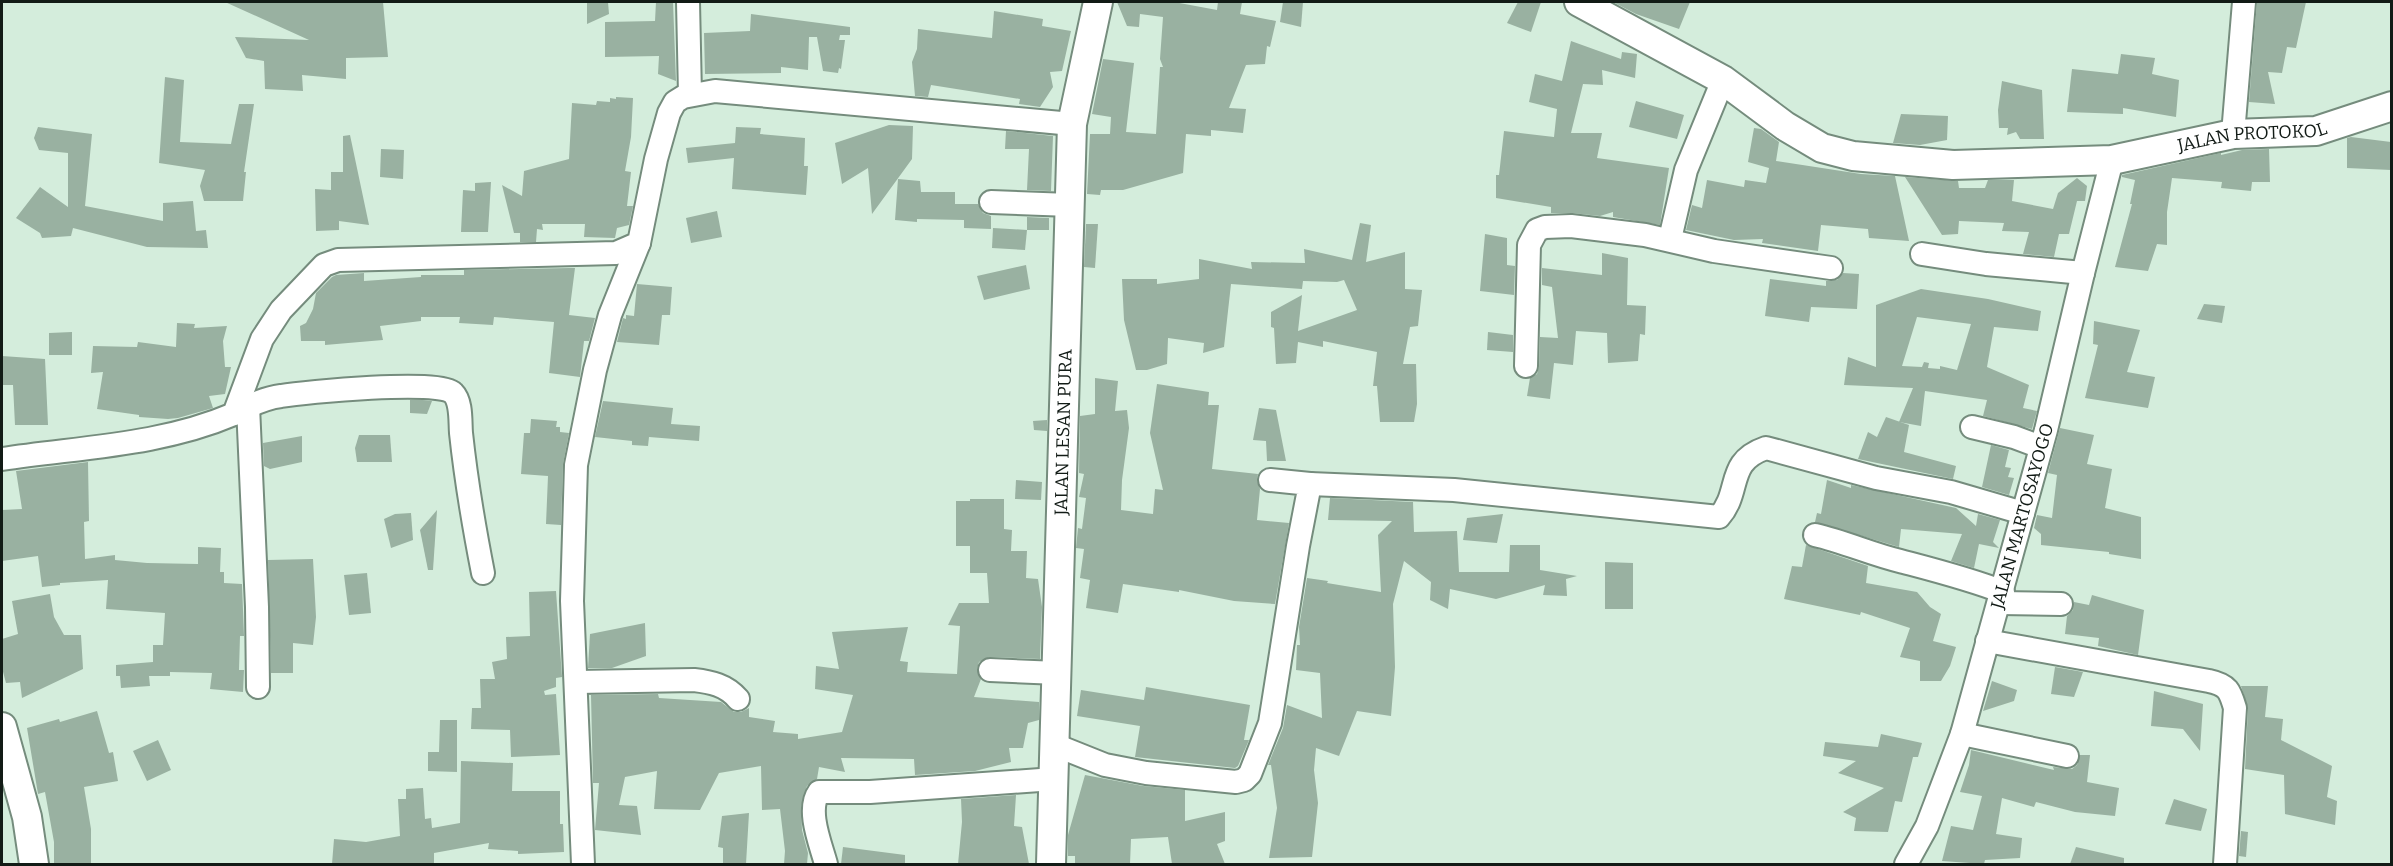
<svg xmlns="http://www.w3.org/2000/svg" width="2393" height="866" font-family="Bitter,serif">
  <rect width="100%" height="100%" fill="#d4eddc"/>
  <g fill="#99b1a1" fill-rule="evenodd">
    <polygon points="225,2 383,2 388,57 346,58 346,79 302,75 303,91 265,89 264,61 246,58 235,37 309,40"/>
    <polygon points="587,2 608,2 609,14 587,24"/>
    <polygon points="656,2 673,2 676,81 658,74 659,56 605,57 605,22 655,21"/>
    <polygon points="1117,2 1174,2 1217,10 1218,2 1242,2 1240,14 1276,21 1270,47 1267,46 1265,64 1246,65 1229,108 1246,109 1243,133 1211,130 1211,136 1186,134 1183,173 1123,190 1101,190 1100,195 1087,194 1090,134 1110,134 1111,117 1092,114 1103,59 1134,63 1126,132 1156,134 1160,67 1163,67 1160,59 1163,17 1140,14 1139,27 1127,26"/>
    <polygon points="1283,2 1303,2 1301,27 1280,22"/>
    <polygon points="1518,2 1541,2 1531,32 1507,23"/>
    <polygon points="1613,2 1690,2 1679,29 1636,14"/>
    <polygon points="2257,2 2306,2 2296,48 2287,47 2282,73 2268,72 2275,104 2249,102"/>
    <polygon points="994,11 1043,19 1042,26 1071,31 1062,71 1050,72 1053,87 1040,107 1019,104 1020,99 931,85 928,97 915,96 912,62 917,49 918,29 992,38"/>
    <polygon points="751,14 850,27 850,35 840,35 839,40 845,40 841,69 839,68 838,73 823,71 817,37 809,37 808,70 781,67 781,73 705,74 704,33 750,31"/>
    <polygon points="1571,41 1621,59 1622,52 1637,54 1635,78 1602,70 1603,85 1583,84 1571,133 1602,133 1597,158 1669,168 1660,225 1613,217 1613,212 1600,216 1572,213 1551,213 1551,207 1496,198 1496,175 1499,175 1504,131 1554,137 1557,109 1529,102 1535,74 1562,81"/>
    <polygon points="2121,54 2155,58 2152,74 2179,80 2176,117 2123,108 2123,114 2067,112 2072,69 2118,74"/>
    <polygon points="165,77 184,80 180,142 231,144 239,104 254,104 244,172 246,172 243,201 204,201 200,186 205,170 159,163"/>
    <polygon points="2002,81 2042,90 2044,139 2020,139 2016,132 2007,135 2008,128 1999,128 1998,110"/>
    <polygon points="616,97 633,98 631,137 625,171 631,172 627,206 633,206 629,225 617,228 615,238 584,237 585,224 542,224 543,230 537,229 536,242 520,242 520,233 514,233 502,185 522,196 524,171 569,159 572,103 596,105 597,101 610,102 610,98 616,99"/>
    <polygon points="1636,101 1684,115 1677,139 1629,127"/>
    <polygon points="1901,114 1948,116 1947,140 1920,145 1893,143"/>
    <polygon points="889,125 913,126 912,159 872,214 868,168 842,184 835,143"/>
    <polygon points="38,127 92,134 85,206 163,221 163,203 193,201 196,231 206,230 208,248 147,247 73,228 71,236 42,238 40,233 16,218 40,187 68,207 68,153 39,150 34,138"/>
    <polygon points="736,127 761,128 760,134 805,138 804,166 808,166 806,195 732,189 734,158 688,163 686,148 735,143"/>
    <polygon points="1754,128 1761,129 1779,142 1776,161 1861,174 1895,176 1909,241 1869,238 1868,229 1821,225 1818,251 1762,243 1763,239 1734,240 1686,230 1692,205 1702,208 1707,180 1744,187 1745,180 1766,183 1769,168 1748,162"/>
    <polygon points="1006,131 1053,136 1051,191 1027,190 1029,149 1005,149"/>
    <polygon points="350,135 369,225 339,221 339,230 316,231 315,189 331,190 331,172 343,172 343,136"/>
    <polygon points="2351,137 2391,142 2391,170 2347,168 2347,138"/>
    <polygon points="381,149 404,150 403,179 380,177"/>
    <polygon points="2269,149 2270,182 2252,182 2251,191 2221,188 2222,182 2172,178 2167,212 2167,245 2157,244 2148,271 2115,267 2132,204 2130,204 2135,180 2122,177 2122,175 2221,153 2221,155 2242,150"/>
    <polygon points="1905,177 1958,181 1959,188 1985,188 1988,180 2014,180 2012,201 2053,209 2058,193 2077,178 2087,186 2085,201 2077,201 2069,234 2059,234 2054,257 2023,254 2029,232 2002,231 2004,223 1959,221 1958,234 1942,235"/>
    <polygon points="898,179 920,181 921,192 955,192 955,204 978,204 983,213 991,216 991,229 964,228 964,220 917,219 917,222 895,220"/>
    <polygon points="491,182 488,232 461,232 463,190 475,191 475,183"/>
    <polygon points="717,211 722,237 691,243 686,218"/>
    <polygon points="1027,217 1049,218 1049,230 1027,230"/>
    <polygon points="1360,223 1371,225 1366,262 1405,252 1405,289 1422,290 1418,326 1410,327 1403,364 1416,364 1417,404 1414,422 1380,422 1377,386 1373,386 1377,352 1323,341 1323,347 1298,342 1296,363 1276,364 1274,328 1271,327 1271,312 1302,295 1298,331 1357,310 1344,280 1337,282 1303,281 1302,289 1231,284 1224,347 1203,353 1204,343 1168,338 1167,364 1147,370 1136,370 1124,320 1122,279 1157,279 1157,284 1199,279 1199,259 1252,269 1251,262 1305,263 1304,249 1352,260"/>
    <polygon points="1086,224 1098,224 1095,268 1084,267"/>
    <polygon points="993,228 1027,230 1025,250 992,248"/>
    <polygon points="1485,234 1507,238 1507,265 1515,266 1514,295 1480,291"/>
    <polygon points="1602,253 1628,258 1627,305 1646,306 1645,335 1640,334 1638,361 1608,363 1607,333 1576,331 1573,365 1554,363 1550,399 1527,396 1530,378 1537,374 1539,367 1540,337 1558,338 1552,287 1542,285 1542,268 1602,275"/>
    <polygon points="1026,265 1030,289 984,300 977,276"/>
    <polygon points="569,268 575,268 569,315 595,318 589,341 584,341 580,377 549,373 554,322 494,317 493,325 459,323 460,317 421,317 421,321 380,326 383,340 325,345 325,341 301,341 300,326 306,323 313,309 316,293 332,277 336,275 364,273 364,281 421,277 421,275 464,275 464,270"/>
    <polygon points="1843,273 1859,274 1857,309 1811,307 1809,322 1765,316 1770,279 1826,286 1826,281 1837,280"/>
    <polygon points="637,284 672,287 670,315 662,315 659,345 617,342 623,318 626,319 626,315 634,316"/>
    <path d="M 1921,289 L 1988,299 L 2041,311 L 2038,331 L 1994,327 L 1987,367 L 2029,385 L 2023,408 L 2037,411 L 2032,429 L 1983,416 L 1987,400 L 1925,391 L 1921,426 L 1899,422 L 1913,388 L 1844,385 L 1848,357 L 1876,367 L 1876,305 ZM 1917,317 L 1971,324 L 1957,370 L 1940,366 L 1940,369 L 1928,368 L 1929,363 L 1924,362 L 1922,367 L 1902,366 Z"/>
    <polygon points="2204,304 2225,306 2222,323 2197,319"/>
    <polygon points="2094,321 2140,330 2127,372 2155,377 2148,408 2085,398 2098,345 2093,344"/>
    <polygon points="177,323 195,324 194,328 227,326 223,341 225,367 231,367 225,394 209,396 213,408 178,418 168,419 139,417 139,415 97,409 103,372 91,373 93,346 137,347 138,342 176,347"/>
    <polygon points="72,332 72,355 49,355 49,333"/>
    <polygon points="1488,332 1513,335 1513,352 1487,350"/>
    <polygon points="2,356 45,359 48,425 15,425 13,385 2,385"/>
    <polygon points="1095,378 1118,381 1115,411 1127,410 1129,428 1122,480 1121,510 1153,514 1155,489 1163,490 1150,433 1157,384 1209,392 1208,405 1219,405 1212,469 1258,474 1257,479 1260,489 1257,520 1289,523 1275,604 1234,601 1179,590 1179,592 1123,584 1118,613 1086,608 1090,580 1080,578 1084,549 1076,548 1078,528 1082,529 1086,498 1079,497 1084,474 1079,473 1080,416 1095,414"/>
    <polygon points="410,400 423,400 432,401 427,414 410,413"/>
    <polygon points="603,401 673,408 671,424 700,426 699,441 649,437 648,446 632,445 632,441 595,437"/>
    <polygon points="1259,408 1276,410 1286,461 1267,461 1266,441 1253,440"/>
    <polygon points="1886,417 1909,425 1904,452 1956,466 1953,479 1858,459 1868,432 1877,437"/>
    <polygon points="531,419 557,421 556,427 560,427 560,432 569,433 563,464 561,525 546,524 548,476 521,474 524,433 530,433"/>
    <polygon points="1047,420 1047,431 1034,430 1033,421"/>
    <polygon points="2060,428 2094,435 2087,464 2112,469 2105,508 2141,517 2141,559 2109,554 2109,552 2041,545 2041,534 2034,528 2037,515 2052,518 2057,475 2048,473"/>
    <polygon points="359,435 390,435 392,462 357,462 355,448"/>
    <polygon points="302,436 302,462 270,469 264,466 263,443"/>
    <polygon points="1991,445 2009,450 2005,467 2011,468 2008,477 2014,478 2009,495 1982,487"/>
    <polygon points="88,462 89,521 84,522 85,559 115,555 115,560 147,563 198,564 198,547 221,548 220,572 224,572 224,583 242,584 244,636 240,636 239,670 244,670 243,692 210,689 212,673 170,672 170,676 149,676 150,686 121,688 120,676 116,676 116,665 153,662 153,645 163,645 165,613 106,609 108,580 60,583 60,585 42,587 38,556 2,561 2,510 22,509 16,471"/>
    <polygon points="1016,480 1042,482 1041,500 1015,499"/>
    <polygon points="1827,480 1851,488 1851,485 1956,508 1976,526 1978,514 2000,520 1993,542 1999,548 1979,544 1974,568 1951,561 1962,534 1901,529 1899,547 1815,522 1817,513 1821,514"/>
    <polygon points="1330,498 1413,502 1414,532 1457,531 1459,572 1509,572 1510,545 1540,545 1540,570 1577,576 1566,579 1567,596 1543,595 1545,585 1496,599 1450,589 1448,609 1430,600 1431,582 1404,561 1393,604 1395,667 1391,716 1357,711 1339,756 1316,748 1314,770 1318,803 1312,857 1269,858 1277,808 1271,765 1268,765 1283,728 1287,705 1322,718 1320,673 1296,670 1297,645 1300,645 1299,627 1307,578 1328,581 1327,583 1381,592 1378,535 1392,521 1328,520"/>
    <polygon points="970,499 1004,499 1004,529 1012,530 1011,551 1027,551 1026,578 1038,579 1042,607 1040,659 990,657 979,662 977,669 981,679 974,697 1039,702 1039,720 1028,723 1023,748 1009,748 1011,762 975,771 915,775 914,759 841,758 845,772 819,767 817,779 807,786 801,806 802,830 808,853 807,864 784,864 785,851 780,809 762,810 761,766 719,773 700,810 654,809 657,771 625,777 619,805 637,806 641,835 595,830 599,783 593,783 591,695 658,694 659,698 721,702 734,712 741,712 749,708 749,717 775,721 773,732 798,734 798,739 842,732 853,695 815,689 816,666 839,669 832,632 908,627 900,661 908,662 907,672 957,674 960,626 948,625 959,603 989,603 987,573 970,573 970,546 956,546 956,501 970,501"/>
    <polygon points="437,510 433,570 428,570 420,530"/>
    <polygon points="411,513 413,540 391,548 384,519 395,514"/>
    <polygon points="1503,514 1497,543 1463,540 1467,518"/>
    <polygon points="1806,545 1868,566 1866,583 1917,592 1930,607 1941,614 1933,641 1956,647 1950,666 1941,681 1920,681 1920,661 1900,657 1910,628 1861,612 1860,615 1784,599 1792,566 1802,567"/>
    <polygon points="313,559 316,617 313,645 293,643 293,673 271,673 268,560"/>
    <polygon points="1605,562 1633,563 1633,609 1605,609"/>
    <polygon points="367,573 371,613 349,615 344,575"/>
    <polygon points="556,591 562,677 556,678 556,687 544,691 545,695 556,694 560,755 511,757 510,730 471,729 472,708 481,708 480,679 495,679 492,662 507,659 506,637 530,636 529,592"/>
    <polygon points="50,594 54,617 64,635 81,635 83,669 22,698 20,682 6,683 2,668 2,639 18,634 12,601"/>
    <polygon points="2092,595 2144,610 2138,655 2098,646 2099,638 2065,634 2067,616 2073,610 2074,602 2089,605"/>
    <polygon points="645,623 646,656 612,668 588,668 590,634"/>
    <polygon points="2055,667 2083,672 2074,697 2051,694"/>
    <polygon points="1992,681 2017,690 2014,701 1983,711"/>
    <polygon points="2241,686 2268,686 2265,717 2283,719 2281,740 2332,766 2327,797 2337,801 2335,825 2285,814 2284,775 2245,769 2248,708"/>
    <polygon points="1146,687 1250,705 1244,740 1249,740 1238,766 1235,768 1135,757 1140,726 1077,716 1081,690 1144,700"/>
    <polygon points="2154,691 2203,704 2200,751 2183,729 2151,726"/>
    <polygon points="97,711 109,753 113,752 118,781 84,787 91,829 91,863 54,863 54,842 45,792 38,794 27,728 59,719 60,722"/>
    <polygon points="440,720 457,720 457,772 428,771 428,752 439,752"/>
    <polygon points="1881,734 1922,743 1918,757 1913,757 1902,802 1895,801 1888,832 1854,831 1856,818 1843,812 1884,788 1838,773 1856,761 1823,756 1825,742 1878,747"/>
    <polygon points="158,740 171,770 147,781 133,751"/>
    <polygon points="1971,750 2054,770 2053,767 2072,769 2077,765 2080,755 2090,755 2087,782 2119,788 2115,816 2075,812 2036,802 2034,807 2002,798 1996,834 2022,838 2020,858 1985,860 1984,864 1942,861 1951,826 1973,830 1982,796 1960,792 1969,765"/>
    <polygon points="461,761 513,763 512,791 560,791 560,824 563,824 564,852 518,854 518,851 488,849 489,843 434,853 434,864 332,864 334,839 366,842 400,836 398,799 406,799 406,789 423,788 425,819 431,818 432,828 460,823"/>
    <polygon points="1085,775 1143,786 1185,790 1185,821 1225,812 1225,841 1217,844 1225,864 1172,864 1168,837 1131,839 1130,864 1075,864 1075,856 1068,856 1068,835"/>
    <polygon points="1016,795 1014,826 1022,827 1029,864 958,864 962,822 961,799"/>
    <polygon points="2174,799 2207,809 2201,831 2165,824"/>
    <polygon points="749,813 746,864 723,864 723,848 718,847 722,816"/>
    <polygon points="2241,831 2248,832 2246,857 2239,856"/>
    <polygon points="843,847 905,855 905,864 841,864"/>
    <polygon points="2076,847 2124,858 2124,864 2070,864"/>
  </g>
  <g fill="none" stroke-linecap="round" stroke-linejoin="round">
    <defs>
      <g id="minor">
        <polyline points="688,2 690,95"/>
        <polyline points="2233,134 2244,2"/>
        <polyline points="991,202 1070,205"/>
        <polyline points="1670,239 1686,170 1723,80"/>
        <polyline points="1922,254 1986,264 2083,273"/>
        <polyline points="1526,366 1529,245 1537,230 1545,227 1571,226 1645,235 1714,251 1831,268"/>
        <polyline points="248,406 257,607 258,687"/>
        <path d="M 234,414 C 248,406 264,398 281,396 C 305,392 440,379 453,393 C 462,402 460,422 461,433 C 466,480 474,527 483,573"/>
        <polyline points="1972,427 2014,437 2041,447"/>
        <path d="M 2,459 C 80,447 159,446 234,414 L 262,339 L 281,310 L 324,265 L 338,260 L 616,253 L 639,243 L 656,159 L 669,113 L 675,102 L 683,97 L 715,91 L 1072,124"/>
        <path d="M 1310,484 L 1454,490 L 1719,517 C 1742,491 1725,462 1766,448 L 1876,478 L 1951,492 L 2023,513"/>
        <path d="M 1815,535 C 1845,542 1871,554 1900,561 C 1934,570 1970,579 2003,592"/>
        <polyline points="1999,603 2061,604"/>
        <path d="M 1987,641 L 2209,681 C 2228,685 2230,691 2235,708 L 2225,864"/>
        <polyline points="990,670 1058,673"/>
        <path d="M 577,682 L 694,680 C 711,682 726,685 738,699"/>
        <polyline points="1962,734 2067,756"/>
        <polyline points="1055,745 1105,765 1146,773 1236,782 1244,780 1250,774 1270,723 1298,546 1310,484 1270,480"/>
        <polyline points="583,864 572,601 576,465 595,370 610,315 639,243"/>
        <path d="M 826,864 C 821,845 806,810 819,792 L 870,792 L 1054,779"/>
        <path id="s1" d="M 1906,864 L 1927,826 L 1962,734 L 2046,430 L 2083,273 L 2112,160"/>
      </g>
      <g id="tertiary">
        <path id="s2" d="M 1579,2 L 1723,80 L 1785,126 L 1822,148 L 1853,156 L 1953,165 L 2112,160 L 2233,134 L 2316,131 L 2392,106"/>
        <polyline points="2,727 27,817 34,864"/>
        <path id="s3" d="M 1051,864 L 1072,124 L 1098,2"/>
      </g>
    </defs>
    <use href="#minor" stroke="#758c7d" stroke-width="26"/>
    <use href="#tertiary" stroke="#758c7d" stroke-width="32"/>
    <use href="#minor" stroke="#fff" stroke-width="22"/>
    <use href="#tertiary" stroke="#fff" stroke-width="28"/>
  </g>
  <g text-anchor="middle" stroke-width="4.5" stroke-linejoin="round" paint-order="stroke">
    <g font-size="18" fill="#121b16" stroke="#d4eddc">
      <text dy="6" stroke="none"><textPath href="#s2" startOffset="718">JALAN PROTOKOL</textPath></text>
      <text dy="6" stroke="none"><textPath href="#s3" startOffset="432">JALAN LESAN PURA</textPath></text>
      <text dy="6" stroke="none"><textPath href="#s1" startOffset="368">JALAN MARTOSAYOGO</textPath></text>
    </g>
  </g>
  <rect width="2393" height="866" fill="none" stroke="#121b16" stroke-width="6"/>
</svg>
